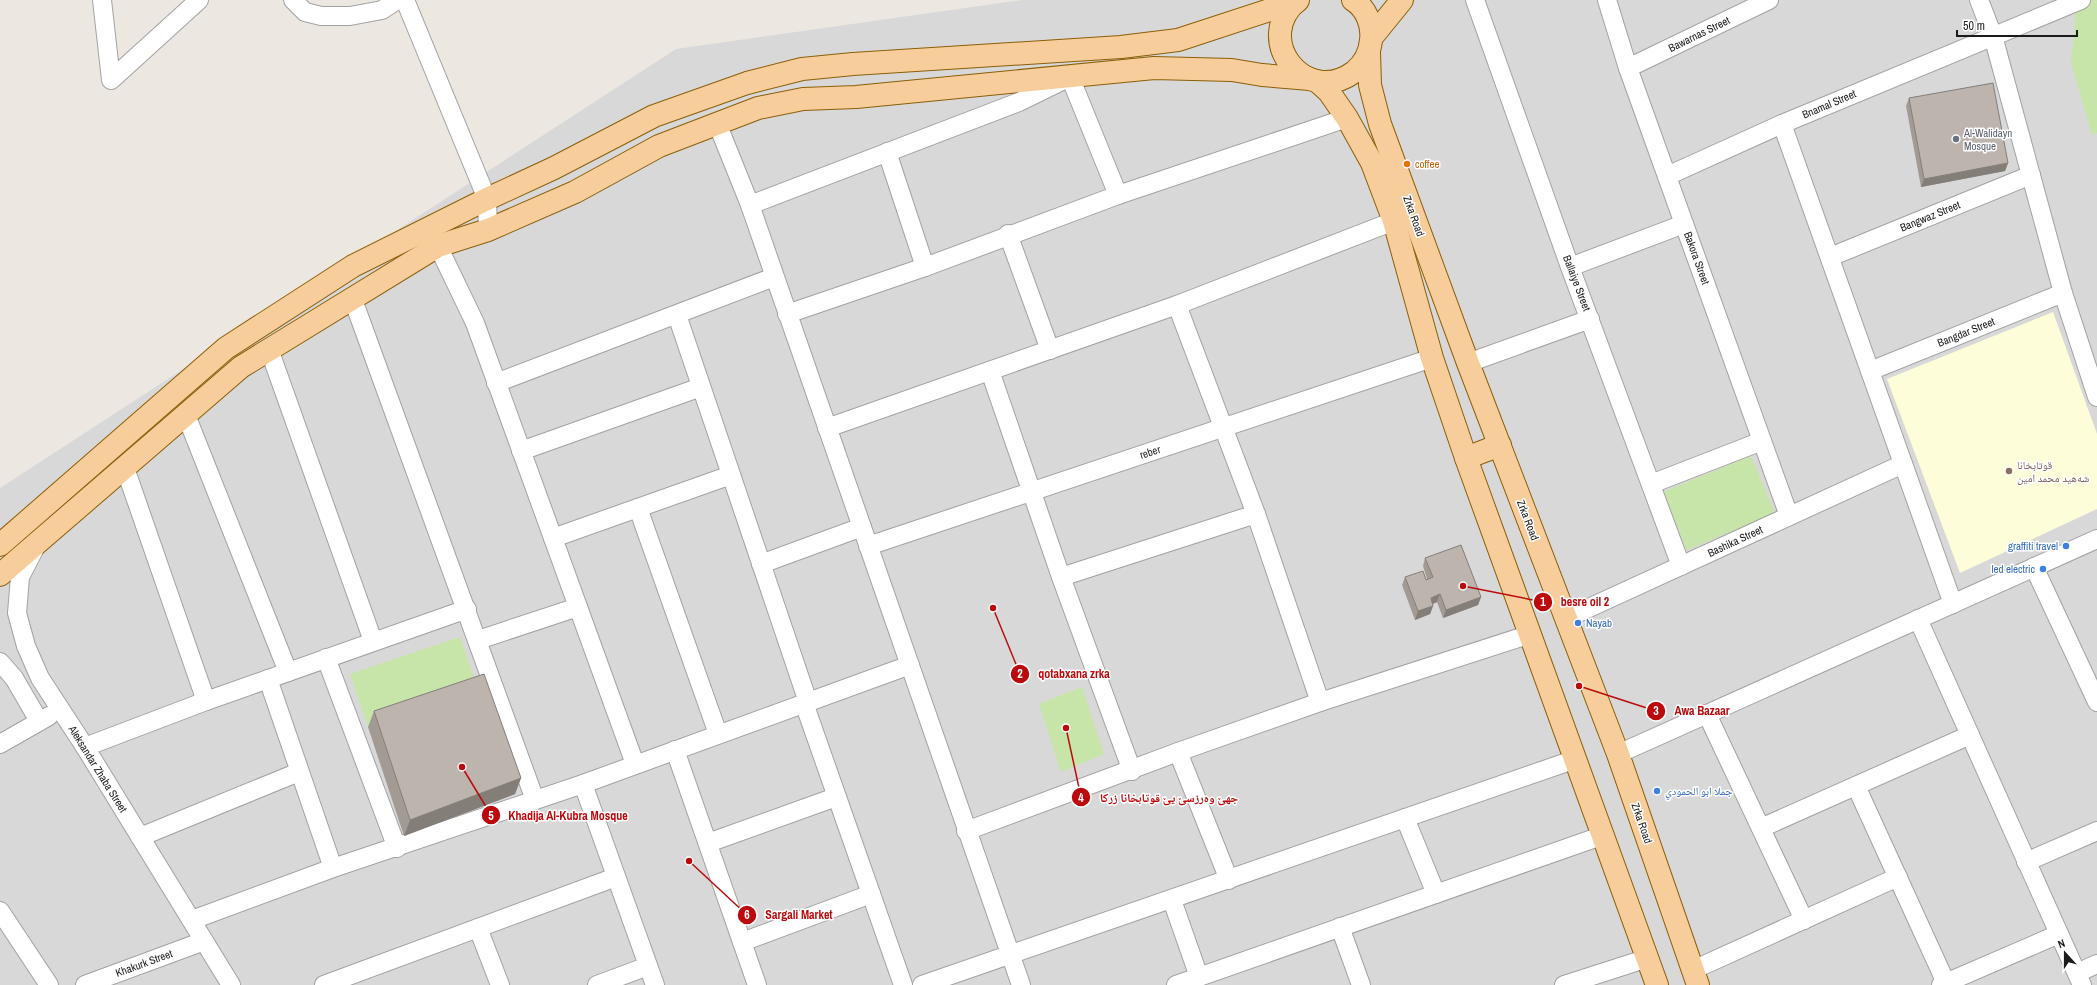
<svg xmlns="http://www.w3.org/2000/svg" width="2097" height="985" font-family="'Archivo Narrow','Noto Naskh Arabic',sans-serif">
  <rect width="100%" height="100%" fill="#ece8e1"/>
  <polygon fill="#d9d8d8" points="1022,0 2097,0 2097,985 0,985 0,488 676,49"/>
  <polygon fill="#fdfdd9" points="2053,312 2097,434 2097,509 1960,573 1887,379"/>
  <g fill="#c7e5a8">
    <polygon points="2077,0 2097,0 2097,133 2092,135 2071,63"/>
    <polygon points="1751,456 1775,513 1687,550 1663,492"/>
    <polygon points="460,637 478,690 368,727 350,674"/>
    <polygon points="1082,687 1104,754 1061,772 1039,704"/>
  </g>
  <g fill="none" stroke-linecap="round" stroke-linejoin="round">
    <defs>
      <g id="street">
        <polyline points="102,0 111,80 199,0"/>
        <polyline points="293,0 305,12 321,16 350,16 382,10 397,0"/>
        <polyline points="405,0 487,199 488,230"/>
        <polyline points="1475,0 1570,267 1681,566"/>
        <polyline points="1607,0 1628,68 1789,516"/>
        <polyline points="1979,0 1993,36 2063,293 2097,397"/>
        <polyline points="1628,68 1769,0"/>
        <polyline points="717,123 750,205 1021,985"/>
        <polyline points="1782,124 1953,604"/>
        <polyline points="887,152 925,267"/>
        <polyline points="1667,176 1782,124 2081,0"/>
        <polyline points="750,205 1019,102 1070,77 1118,195"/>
        <polyline points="1008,234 1050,350"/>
        <polyline points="438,246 475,323 635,764"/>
        <polyline points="1830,257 2031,175"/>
        <polyline points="1570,267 1684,224"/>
        <polyline points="352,297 535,800"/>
        <polyline points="1177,305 1256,514 1320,702"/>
        <polyline points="787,314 925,267 1118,195 1347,118"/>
        <polyline points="677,315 808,702"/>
        <polyline points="269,349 373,641"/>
        <polyline points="1468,363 1590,319"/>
        <polyline points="990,371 1061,577 1132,771"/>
        <polyline points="1870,371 2063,293"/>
        <polyline points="496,383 774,277"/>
        <polyline points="186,415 288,672"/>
        <polyline points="827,428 1177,305 1394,221"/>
        <polyline points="521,451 701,387"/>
        <polyline points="125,468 206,701"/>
        <polyline points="1651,484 1762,441"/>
        <polyline points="638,508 718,734"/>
        <polyline points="553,538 731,475"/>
        <polyline points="36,546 20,577 17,613 26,646 40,678 85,747 231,985"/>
        <polyline points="868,546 1432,358"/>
        <polyline points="761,564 862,527"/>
        <polyline points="2034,567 2097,702"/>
        <polyline points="1061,577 1256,514"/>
        <polyline points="1567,618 1903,464"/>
        <polyline points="1918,619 2082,985"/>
        <polyline points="478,640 578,607"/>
        <polyline points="326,658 397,848"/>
        <polyline points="0,662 14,678 39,721"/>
        <polyline points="268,679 333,868"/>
        <polyline points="804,703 903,985"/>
        <polyline points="1707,714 1804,920"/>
        <polyline points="0,744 49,716"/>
        <polyline points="85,747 206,701 467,609"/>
        <polyline points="675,750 757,985"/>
        <polyline points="1178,752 1229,880"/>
        <polyline points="1618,754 2097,539"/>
        <polyline points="583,784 655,985"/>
        <polyline points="1856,786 1946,983"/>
        <polyline points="1405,818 1436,894"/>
        <polyline points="1761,828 1970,735"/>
        <polyline points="966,831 1178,752 1320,702 1531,634"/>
        <polyline points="140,837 299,772"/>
        <polyline points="708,843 836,797"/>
        <polyline points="2026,862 2097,831"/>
        <polyline points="1172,900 1199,977"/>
        <polyline points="0,911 49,985"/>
        <polyline points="192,920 333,868 583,784 910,665"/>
        <polyline points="1340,927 1361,985"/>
        <polyline points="478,928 500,985"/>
        <polyline points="742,942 871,894"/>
        <polyline points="1693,970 1898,877"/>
        <polyline points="2077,973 2097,964"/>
        <polyline points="85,985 204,941"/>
        <polyline points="324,985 616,877"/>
        <polyline points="597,985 648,966"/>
        <polyline points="922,985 1576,759"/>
        <polyline points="1176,985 1604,835"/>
        <polyline points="1564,985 1648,958"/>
        <polyline points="1941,985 2059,934"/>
      </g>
      <g id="primary">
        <path d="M 1298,0 C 1251,38 1305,108 1354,72 C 1364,64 1370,52 1371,40 C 1373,25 1366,8 1353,0"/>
        <polyline points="1372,37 1402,0"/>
        <polyline points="1369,52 1370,85 1380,124 1468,363 1618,754 1698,985"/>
        <polyline points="1317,81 1329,92 1347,118 1372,163 1394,221 1432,358 1466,458 1657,985"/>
        <polyline points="1466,458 1500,445"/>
        <polyline points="0,545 226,348 353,266 487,199 554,168 654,116 747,83 802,69 853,64 1121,47 1178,40 1297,1"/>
        <polyline points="0,575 241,367 438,246 488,230 575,192 659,146 758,108 803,99 856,97 1154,68 1232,70 1262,75 1310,79"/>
      </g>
    </defs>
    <use href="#street" stroke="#a2a2a2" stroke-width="20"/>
    <use href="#primary" stroke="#8b5e07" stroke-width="24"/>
    <use href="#street" stroke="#fff" stroke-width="18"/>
    <use href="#primary" stroke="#f7ce9b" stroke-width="22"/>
  </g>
  <g fill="#a29b95">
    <polygon points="1909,98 2008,163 2005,171 1921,187 1906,106"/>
    <polygon points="1425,558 1481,597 1478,605 1443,618 1437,602 1433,604 1433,606 1430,614 1415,620 1402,585 1405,577 1426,580 1427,579 1423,566"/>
    <polygon points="374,711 521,778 515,794 404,836 368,727"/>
  </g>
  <g fill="#847e79">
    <polygon points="2008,163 2005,171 1921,187 1924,179"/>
    <polygon points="1440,594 1437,602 1428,606 1431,598"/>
    <polygon points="1481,597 1478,605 1443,618 1446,610"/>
    <polygon points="1433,606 1430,614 1415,620 1418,611"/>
    <polygon points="521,778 515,794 404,836 410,820"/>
  </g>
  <g fill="#bcb4ad" stroke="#847e79">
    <polygon points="1993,83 2008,163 1924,179 1909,98"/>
    <polygon points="1461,545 1481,597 1446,610 1440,594 1431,598 1433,606 1418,611 1405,577 1423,571 1426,580 1433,577 1425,558"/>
    <polygon points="484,674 521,778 410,820 374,711"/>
  </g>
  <circle fill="#6b7280" stroke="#fff" stroke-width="1.5" cx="1956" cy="139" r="4"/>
  <circle fill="#e8710a" stroke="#fff" stroke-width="1.5" cx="1407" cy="164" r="4"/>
  <circle fill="#8d6e63" stroke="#fff" stroke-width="1.5" cx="2009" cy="471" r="4"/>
  <g fill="#3f7fe0" stroke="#fff" stroke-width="1.5">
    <circle cx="2066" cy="546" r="4"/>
    <circle cx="2043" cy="569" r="4"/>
    <circle cx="1578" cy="623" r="4"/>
    <circle cx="1657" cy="791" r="4"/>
  </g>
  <g text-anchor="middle" stroke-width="3" stroke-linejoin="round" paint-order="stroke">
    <g font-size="11" fill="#1b1b1b" stroke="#fff">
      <text transform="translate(1699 34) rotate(-26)" y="4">Bawarnas Street</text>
      <text transform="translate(1829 104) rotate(-23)" y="4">Bnamal Street</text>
      <text transform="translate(1414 216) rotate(70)" y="4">Zrka Road</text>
      <text transform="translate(1930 216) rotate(-22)" y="4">Bangwaz Street</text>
      <text transform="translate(1697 258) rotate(70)" y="4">Bakora Street</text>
      <text transform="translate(1577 283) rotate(69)" y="4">Ballaiye Street</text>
      <text transform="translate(1966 332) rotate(-22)" y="4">Bangdar Street</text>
      <text transform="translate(1150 452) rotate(-18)" y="4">reber</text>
      <text transform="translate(1528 520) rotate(69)" y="4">Zrka Road</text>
      <text transform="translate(1735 541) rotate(-25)" y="4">Bashika Street</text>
      <text transform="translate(98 769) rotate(58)" y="4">Aleksandar Zhaba Street</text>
      <text transform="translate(1642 823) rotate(71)" y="4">Zrka Road</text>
      <text transform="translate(144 963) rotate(-20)" y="4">Khakurk Street</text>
    </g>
    <g font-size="11" fill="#5b616d" stroke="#fff" text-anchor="start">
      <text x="1964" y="137">Al-Walidayn<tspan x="1964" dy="13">Mosque</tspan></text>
    </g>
    <g font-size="11" fill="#c56008" stroke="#fff" text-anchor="start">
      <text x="1415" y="168">coffee</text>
    </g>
    <g font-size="11" fill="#785e54" stroke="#fff" text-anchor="start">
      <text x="2017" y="469">قوتابخانا<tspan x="2017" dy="13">شەهید محمد امین</tspan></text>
    </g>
    <g font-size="11" fill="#366cbe" stroke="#fff" text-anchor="end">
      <text x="2058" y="550">graffiti travel</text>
      <text x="2035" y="573">led electric</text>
      <text x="1586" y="627" text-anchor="start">Nayab</text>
      <text x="1665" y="795" text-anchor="start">جملا ابو الحمودي</text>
    </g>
  </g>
  <path fill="none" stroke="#bc0a0c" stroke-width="1.5" d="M1463 586L1543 602M993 608L1020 674M1579 686L1656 711M1066 728L1081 797M462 767L491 815M689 861L747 915"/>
  <g fill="#bc0a0c" stroke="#fff" stroke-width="1.5">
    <circle cx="1463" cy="586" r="4"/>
    <circle cx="993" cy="608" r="4"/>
    <circle cx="1579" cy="686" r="4"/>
    <circle cx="1066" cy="728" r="4"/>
    <circle cx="462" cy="767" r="4"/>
    <circle cx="689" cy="861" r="4"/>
    <circle cx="1543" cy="602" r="10"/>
    <circle cx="1020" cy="674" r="10"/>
    <circle cx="1656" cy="711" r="10"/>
    <circle cx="1081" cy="797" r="10"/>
    <circle cx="491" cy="815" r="10"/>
    <circle cx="747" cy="915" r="10"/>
  </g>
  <g font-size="12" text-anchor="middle" font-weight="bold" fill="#fff">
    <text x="1543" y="606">1</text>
    <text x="1020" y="678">2</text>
    <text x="1656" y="715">3</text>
    <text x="1081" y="802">4</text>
    <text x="491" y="820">5</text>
    <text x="747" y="919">6</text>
  </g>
  <g font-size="12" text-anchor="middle" font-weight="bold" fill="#bc0a0c" stroke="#fff" stroke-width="3" stroke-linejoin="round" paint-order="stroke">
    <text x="1585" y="606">besre oil 2</text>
    <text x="1074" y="678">qotabxana zrka</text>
    <text x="1702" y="715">Awa Bazaar</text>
    <text x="1169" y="802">جھێ وەرزسێ یێ قوتابخانا زرکا</text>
    <text x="568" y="820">Khadija Al-Kubra Mosque</text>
    <text x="799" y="919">Sargali Market</text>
  </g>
  <g transform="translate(2065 953) rotate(339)" stroke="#ffffff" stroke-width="3" paint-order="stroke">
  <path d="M0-3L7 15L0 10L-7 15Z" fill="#1b1b1b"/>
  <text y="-6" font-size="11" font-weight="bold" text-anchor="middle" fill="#1b1b1b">N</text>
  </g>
  <path d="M1957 30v6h120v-6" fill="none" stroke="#1b1b1b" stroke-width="2"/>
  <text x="1963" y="30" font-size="12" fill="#1b1b1b" stroke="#ffffff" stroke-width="3" paint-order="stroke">50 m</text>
</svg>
